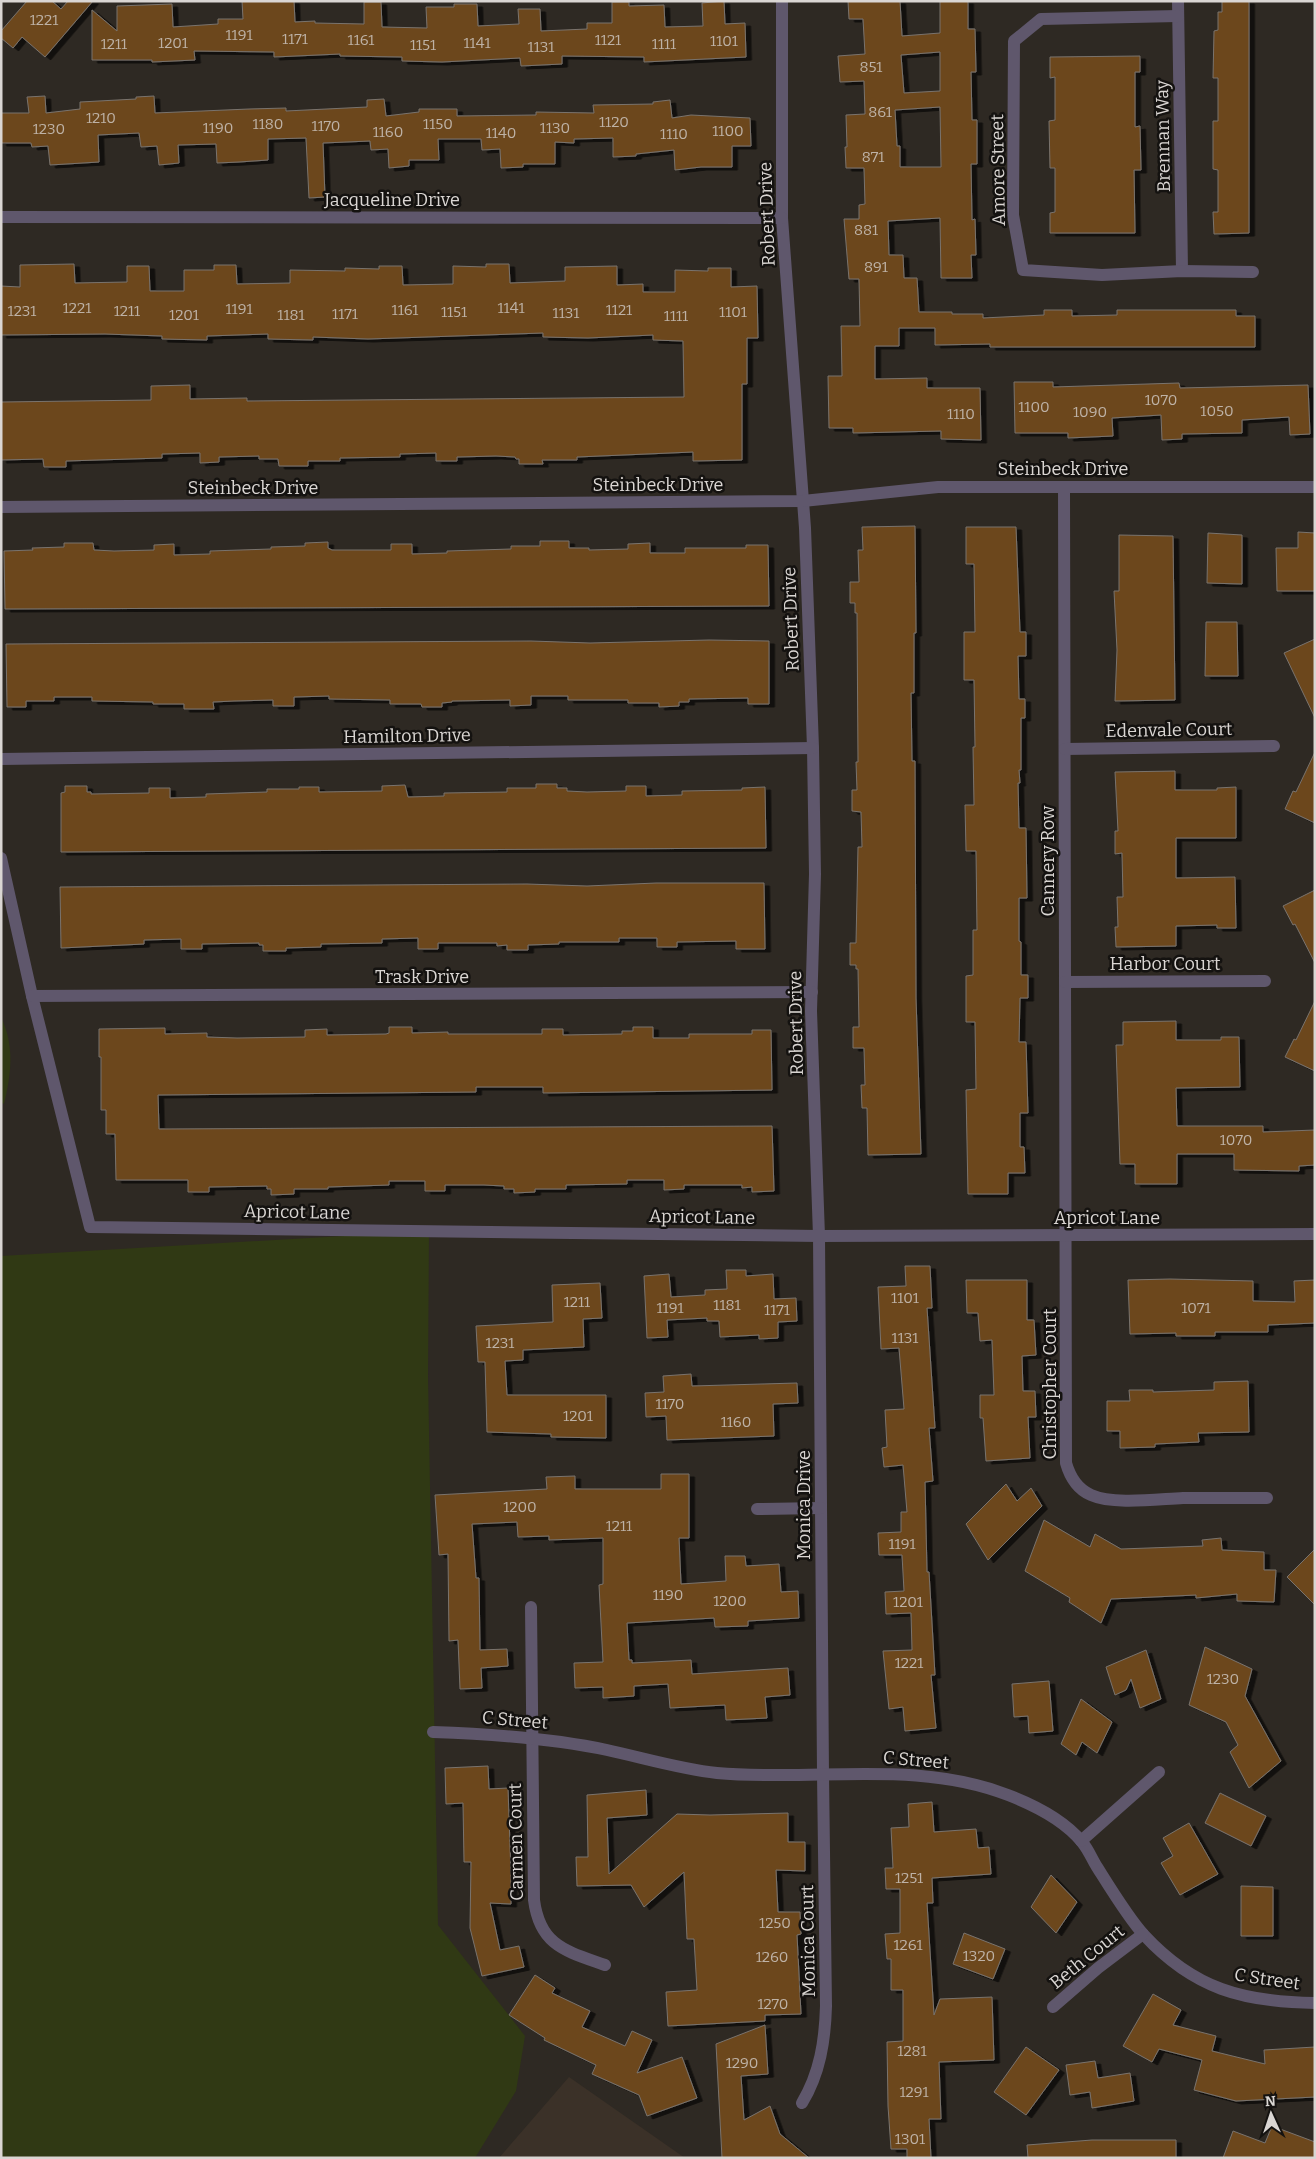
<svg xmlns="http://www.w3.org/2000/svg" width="1316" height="2159" font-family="Bitter,serif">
  <defs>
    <filter id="shadow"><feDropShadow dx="5.5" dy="3" stdDeviation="0" flood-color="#0009"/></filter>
  </defs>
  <rect width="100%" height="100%" fill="#2e2923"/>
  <polygon fill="#3b3128" points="569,2077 685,2158 499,2158"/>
  <g fill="#303914">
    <path d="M 1,1017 C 15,1046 11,1075 4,1104 L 1,1102 Z"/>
    <polygon points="429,1231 428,1376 438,1925 525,2036 516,2091 475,2158 1,2158 1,1256"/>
  </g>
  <g fill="#6c471e" stroke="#79736d" fill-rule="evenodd" filter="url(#shadow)">
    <polygon points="27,1 52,1 61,9 68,1 93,1 45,57 22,37 13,48 1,38 1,31"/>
    <polygon points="242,1 294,1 295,22 315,21 315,23 364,24 364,2 381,2 382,27 427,28 426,7 454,7 454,4 477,4 478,26 519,24 518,9 540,9 541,31 587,29 587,23 612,23 612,2 629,2 629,6 664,5 665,27 703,26 702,3 724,1 725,24 745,23 746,57 644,62 644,57 562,56 562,64 521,66 520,58 442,62 402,61 402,57 340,56 340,54 274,57 274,52 194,51 195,60 152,62 152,60 92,60 92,10 117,31 117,6 172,4 173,27 218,24 218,19 243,19"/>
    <path d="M 848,1 L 900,1 L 902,36 L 940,33 L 940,1 L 968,1 L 968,29 L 975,29 L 976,72 L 971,72 L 972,120 L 977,120 L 977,164 L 971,164 L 972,220 L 975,219 L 976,255 L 971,255 L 972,278 L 941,278 L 940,218 L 888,221 L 889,255 L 903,255 L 904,278 L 917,278 L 919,312 L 952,312 L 952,314 L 983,314 L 983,318 L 1044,315 L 1044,310 L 1072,310 L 1072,316 L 1117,315 L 1117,310 L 1236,310 L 1236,316 L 1255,316 L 1255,347 L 990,347 L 990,344 L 935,345 L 935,328 L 899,328 L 899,346 L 875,346 L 875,379 L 927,378 L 927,388 L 980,388 L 981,440 L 941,439 L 941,431 L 853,433 L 853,428 L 829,428 L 828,376 L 842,376 L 841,326 L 860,326 L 859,279 L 849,279 L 844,219 L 859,219 L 859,205 L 865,204 L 864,168 L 846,168 L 845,147 L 847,147 L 846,115 L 865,114 L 864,81 L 840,82 L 838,56 L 865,54 L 863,19 L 849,19 ZM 940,52 L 940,91 L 904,93 L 901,55 ZM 940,107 L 941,167 L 900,167 L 900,146 L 897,146 L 895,110 Z"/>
    <polygon points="1222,1 1249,1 1249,233 1214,234 1213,212 1218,212 1218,170 1213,169 1213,121 1218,121 1218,78 1213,78 1214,31 1218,30 1218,12 1222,12"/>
    <polygon points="1140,56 1140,72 1135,72 1135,127 1140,126 1141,170 1134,170 1135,233 1050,233 1050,213 1055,212 1055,168 1050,168 1049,121 1055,120 1055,77 1050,78 1050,57"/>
    <polygon points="45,96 46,113 80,109 80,102 136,99 136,97 154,96 155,113 249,109 286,108 286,111 367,107 367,100 384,99 386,116 419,112 419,109 457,109 457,116 536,115 536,112 594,113 593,105 653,104 653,102 670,100 672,118 691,115 750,118 751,146 732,146 732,167 701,167 675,170 674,150 636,154 636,156 613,157 613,138 574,139 574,143 555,142 555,164 523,164 523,167 501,168 500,149 482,150 481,139 438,139 439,160 409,160 409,166 389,168 388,149 371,150 370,141 323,143 325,197 309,198 306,138 268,139 268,160 239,162 217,163 216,144 178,145 179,163 159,165 157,146 141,147 139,133 98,135 99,162 50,165 48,146 32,147 31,143 1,143 1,113 29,113 27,97"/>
    <polygon points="74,264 75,283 127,282 127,266 149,266 150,291 184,291 184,270 214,270 214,265 236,265 237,284 290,283 290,270 345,271 345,268 379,269 379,266 402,266 403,285 453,284 453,266 486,267 486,264 509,264 510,283 565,281 565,267 617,266 617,285 643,284 643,292 675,292 675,270 708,271 708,268 731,268 731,287 757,286 758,338 747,338 747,384 742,384 742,460 693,461 693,452 577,457 577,460 542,460 543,464 519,464 519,459 516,459 515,457 496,456 457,457 457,461 436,461 436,453 400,454 400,457 340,458 340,461 308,461 308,466 279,466 278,459 259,459 259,456 219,457 219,462 200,463 200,453 162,454 162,458 66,461 66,467 44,467 43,459 1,460 1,402 151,400 151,386 190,385 190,399 247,398 247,401 684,397 683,341 653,340 653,335 588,338 543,337 543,333 368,339 313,337 313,340 268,339 268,334 207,336 207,340 162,339 162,336 105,334 1,335 1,286 20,287 20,265"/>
    <polygon points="1014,382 1053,382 1053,387 1179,383 1180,388 1308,385 1310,434 1290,435 1289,417 1242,420 1242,433 1182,434 1182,439 1162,440 1161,415 1112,418 1113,436 1068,438 1068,433 1015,433"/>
    <polygon points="915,526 916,633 914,633 914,693 911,693 912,761 915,761 916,998 921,1154 868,1155 867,1108 862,1108 861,1085 865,1085 864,1048 853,1048 853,1027 859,1027 858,969 856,969 856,965 850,965 850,943 856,943 858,847 862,847 861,812 852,811 852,790 857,790 856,762 858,762 857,613 855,613 855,603 850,603 850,582 859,582 858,550 863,550 862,527"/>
    <polygon points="966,527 1016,527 1020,632 1026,632 1026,656 1018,656 1019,699 1025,699 1025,718 1021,718 1021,770 1019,770 1020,783 1018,783 1019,828 1026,828 1027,898 1019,898 1019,941 1021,942 1021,975 1028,975 1028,998 1020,998 1019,1042 1026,1042 1028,1113 1020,1113 1020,1147 1024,1147 1025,1173 1008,1173 1008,1194 968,1194 966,1090 976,1089 975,1022 966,1022 966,976 973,975 973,930 977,930 976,851 966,851 965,805 974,805 973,747 975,747 974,680 964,680 964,632 975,632 974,564 966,564"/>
    <polygon points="1298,532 1315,533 1315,591 1277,591 1276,548 1298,548"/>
    <polygon points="1208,533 1242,535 1242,584 1207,583"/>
    <polygon points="1119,535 1173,536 1175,700 1115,701 1117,650 1114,591 1119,591"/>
    <polygon points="540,541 569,541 569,548 589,548 589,550 628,549 628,544 650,543 650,553 685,553 685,548 746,548 746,545 768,545 769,606 5,609 4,551 33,550 32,548 64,547 64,543 93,543 94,550 114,551 154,550 154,545 174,544 174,555 210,554 210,551 271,549 271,547 305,546 305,543 328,542 328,548 332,550 391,550 391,544 412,544 412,554 447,553 447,551 511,549 511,546 540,546"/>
    <polygon points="1206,622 1237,622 1238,676 1205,676"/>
    <polygon points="1315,639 1315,718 1284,653"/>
    <polygon points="709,640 769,641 769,704 748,704 748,698 689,699 689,702 679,702 679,706 659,707 659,703 628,703 628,700 568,700 568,696 531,696 531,705 510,706 510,700 452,701 452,702 442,703 442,707 422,707 421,704 390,704 390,700 329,699 329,696 294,697 294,706 273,706 273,700 234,701 213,702 214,709 184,709 184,704 153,704 153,702 92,701 92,697 54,697 54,701 26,701 26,707 7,707 6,644 531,641 590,643"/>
    <polygon points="1315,752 1315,823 1285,809 1293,791 1296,792"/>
    <polygon points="1175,771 1175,790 1217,790 1217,788 1236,787 1236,838 1176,838 1176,878 1235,877 1236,928 1217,928 1217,925 1176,926 1176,946 1116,947 1115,927 1118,927 1117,897 1123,897 1122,853 1115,854 1115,831 1118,831 1115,772"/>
    <polygon points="536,784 557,784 557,788 567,788 567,791 587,792 626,791 626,786 646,786 646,796 682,795 682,791 742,790 742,788 765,787 766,848 61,852 61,793 65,792 65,786 87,786 87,792 91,792 91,794 149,793 149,788 170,788 170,798 206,797 206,794 267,792 267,789 299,789 299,787 319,787 319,792 382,791 382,786 405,785 408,797 444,796 444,793 507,792 507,788 536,788"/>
    <polygon points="656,883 764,883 765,949 736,949 736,941 677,942 677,947 657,947 657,938 619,938 619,942 559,942 559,944 528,945 528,950 507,950 507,945 497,946 497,943 438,943 438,949 418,949 418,938 382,939 382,943 321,944 321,947 286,948 286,951 263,951 263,945 259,945 259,943 202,944 202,949 181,949 181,939 144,940 144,944 61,948 60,887 527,884 587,886"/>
    <polygon points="1315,890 1315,963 1295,924 1293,925 1283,906"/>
    <polygon points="1315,1001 1315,1071 1285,1057 1294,1039 1296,1040"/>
    <polygon points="1176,1021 1176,1040 1221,1040 1221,1037 1239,1037 1240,1087 1176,1088 1177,1126 1263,1126 1263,1132 1315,1130 1315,1165 1299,1166 1299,1171 1234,1170 1234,1154 1177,1154 1177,1184 1135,1184 1135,1164 1120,1164 1116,1045 1123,1045 1123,1022"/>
    <polygon points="389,1027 412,1027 412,1033 448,1032 448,1034 542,1034 542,1029 563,1029 563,1035 622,1034 622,1031 633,1031 633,1027 653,1027 653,1038 689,1038 689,1034 752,1034 752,1030 771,1030 772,1090 543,1093 543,1087 476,1087 476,1092 158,1095 159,1129 772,1126 774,1191 752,1192 752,1187 742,1188 742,1185 684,1185 684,1189 664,1190 664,1180 627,1180 627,1184 566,1185 566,1189 535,1189 535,1192 514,1193 514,1189 504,1189 504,1186 484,1185 445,1185 445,1191 425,1191 425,1181 389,1181 389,1185 328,1187 328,1189 294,1189 294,1194 271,1195 271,1189 267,1189 267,1186 209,1187 209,1192 188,1192 188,1180 116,1180 115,1134 106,1134 106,1110 101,1110 101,1057 99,1057 99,1029 165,1028 165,1034 207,1033 207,1037 237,1038 305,1037 305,1030 327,1029 327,1035 386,1034 389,1033"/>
    <polygon points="905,1266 930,1266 932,1308 927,1308 935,1428 929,1428 933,1481 925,1482 927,1572 929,1572 935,1675 931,1675 936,1728 905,1731 903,1707 889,1709 883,1651 912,1650 911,1613 886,1614 885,1592 904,1591 902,1555 879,1555 878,1533 901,1532 901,1512 907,1512 903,1465 884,1467 882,1448 887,1447 885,1410 904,1409 899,1348 881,1349 878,1287 906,1286"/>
    <polygon points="726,1270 746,1270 746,1276 773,1274 774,1299 796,1298 797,1321 778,1322 778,1338 759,1339 759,1335 720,1337 719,1321 707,1321 707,1318 667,1320 668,1337 647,1338 644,1276 669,1274 671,1297 705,1295 705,1290 727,1289"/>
    <polygon points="1170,1279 1253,1281 1253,1301 1295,1302 1294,1281 1315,1280 1315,1323 1268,1325 1268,1332 1215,1332 1215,1336 1176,1336 1176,1333 1130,1334 1128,1280"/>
    <polygon points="966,1280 1027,1280 1027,1320 1034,1320 1036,1355 1022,1356 1023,1391 1035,1391 1036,1417 1028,1417 1030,1458 986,1461 983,1418 980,1418 980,1395 994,1395 992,1340 980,1341 978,1313 967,1313"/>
    <polygon points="600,1283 602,1318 583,1319 584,1347 523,1350 523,1360 505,1361 507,1395 606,1395 606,1438 551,1437 551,1434 487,1432 485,1362 478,1362 476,1326 553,1322 552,1285"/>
    <polygon points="691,1374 692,1386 797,1383 798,1403 773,1404 774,1436 667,1440 666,1416 646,1417 645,1393 664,1392 663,1376"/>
    <polygon points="1248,1381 1249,1432 1198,1433 1199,1442 1155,1444 1155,1447 1120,1448 1120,1431 1107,1431 1107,1401 1130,1401 1129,1390 1153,1390 1153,1392 1214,1390 1214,1382"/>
    <polygon points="661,1474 689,1474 689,1538 679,1538 681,1584 726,1581 725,1556 745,1556 746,1566 779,1564 781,1592 798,1591 799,1618 748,1621 748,1626 715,1627 714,1618 627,1623 629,1660 632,1660 632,1663 691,1660 692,1674 788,1668 790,1695 765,1697 767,1718 726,1720 725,1705 670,1708 668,1684 634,1686 634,1696 603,1698 603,1687 575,1688 574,1663 603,1662 599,1585 603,1584 603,1538 549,1540 549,1536 518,1537 517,1522 472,1524 476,1578 479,1578 480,1650 507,1649 508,1666 481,1668 482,1688 460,1689 458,1640 449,1641 448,1554 439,1555 435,1495 547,1489 546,1477 575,1476 575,1489 661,1489"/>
    <polygon points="1006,1484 1017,1501 1031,1488 1042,1506 988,1560 966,1524"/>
    <polygon points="1044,1520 1090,1547 1095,1534 1121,1549 1203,1546 1202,1540 1221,1538 1222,1550 1264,1552 1264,1570 1276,1570 1274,1602 1237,1601 1237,1594 1196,1598 1196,1595 1111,1599 1101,1623 1069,1602 1070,1598 1025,1571"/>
    <polygon points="1315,1549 1315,1605 1287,1577"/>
    <polygon points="1205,1647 1252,1669 1245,1696 1281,1761 1249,1788 1230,1752 1238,1745 1226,1722 1189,1705"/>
    <polygon points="1146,1650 1161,1699 1140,1708 1131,1679 1126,1690 1115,1695 1106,1667"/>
    <polygon points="1049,1681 1053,1731 1029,1733 1028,1716 1014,1717 1012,1684"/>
    <polygon points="1081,1699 1112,1722 1097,1753 1082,1742 1076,1755 1061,1744"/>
    <polygon points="488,1766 489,1789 508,1788 511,1874 511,1904 490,1903 500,1950 519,1946 524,1967 482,1976 470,1928 471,1862 464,1862 463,1803 446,1804 445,1768"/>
    <polygon points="646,1790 647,1815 607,1818 609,1874 677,1814 710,1815 788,1813 788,1842 805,1842 805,1871 776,1870 778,1912 800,1912 801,1934 797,1935 801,2014 765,2015 765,2021 668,2026 666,1992 697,1990 694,1939 687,1939 684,1872 644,1907 631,1885 577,1886 576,1857 588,1857 587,1795"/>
    <polygon points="1220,1793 1266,1816 1251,1846 1205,1823"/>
    <polygon points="932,1802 934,1832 976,1829 978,1848 989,1847 991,1874 932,1878 933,1903 927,1903 934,2015 940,1999 992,1997 994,2060 939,2062 941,2119 929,2119 931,2158 907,2158 907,2149 891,2149 888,2106 887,2042 903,2041 903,1990 891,1990 891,1959 887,1959 885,1934 900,1933 900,1889 886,1889 885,1868 893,1868 891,1828 909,1827 908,1804"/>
    <polygon points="1189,1823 1218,1874 1180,1895 1161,1863 1173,1856 1163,1838"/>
    <polygon points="1051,1875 1077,1902 1056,1933 1031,1907"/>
    <polygon points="1241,1886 1273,1887 1273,1936 1241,1936"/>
    <polygon points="964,1933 1005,1949 993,1979 953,1964"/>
    <polygon points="535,1975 555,1988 552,1993 590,2011 582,2027 625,2046 632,2031 652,2040 637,2073 682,2057 697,2098 647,2116 639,2095 592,2074 596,2065 544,2040 545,2038 509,2015"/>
    <polygon points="1153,1994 1181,2010 1173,2025 1216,2036 1212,2051 1265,2064 1264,2050 1315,2047 1315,2097 1236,2101 1194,2090 1202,2060 1159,2049 1152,2062 1123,2046"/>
    <polygon points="765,2025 768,2074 741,2076 744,2120 770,2106 780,2134 809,2158 722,2158 716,2044"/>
    <polygon points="1026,2047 1059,2070 1026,2115 994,2092"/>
    <polygon points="1095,2061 1098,2078 1130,2073 1134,2101 1092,2108 1090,2092 1070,2095 1066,2065"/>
    <polygon points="1272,2126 1315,2142 1315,2158 1223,2158 1233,2131 1265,2143"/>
    <polygon points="1092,2140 1176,2140 1176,2158 1028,2158 1027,2145"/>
  </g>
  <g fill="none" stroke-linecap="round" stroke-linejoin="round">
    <g stroke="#5f576c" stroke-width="12">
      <path d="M 782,1 L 782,218 L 805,528 L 813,748 L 815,874 L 811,1011 L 819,1236 L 823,1774 L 826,2006 C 825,2041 820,2073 802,2103"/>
      <polyline points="1178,1 1182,271"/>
      <polyline points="1178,16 1041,19 1014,41 1013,215 1023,270 1102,275 1182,271 1253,272"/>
      <polyline points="1,217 782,218"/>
      <path d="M 1064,487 L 1066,1463 C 1070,1477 1077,1489 1091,1495 C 1113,1505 1158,1499 1183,1498 C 1211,1498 1239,1498 1267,1498"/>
      <polyline points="1,507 803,501 938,487 1315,487"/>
      <polyline points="1065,749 1274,746"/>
      <polyline points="1,759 813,748"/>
      <polyline points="1,858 32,996 90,1227 819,1236 1315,1234"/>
      <polyline points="1065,982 1265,981"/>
      <polyline points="32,996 812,992"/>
      <polyline points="757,1509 821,1508"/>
      <path d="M 531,1607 L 534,1900 C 540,1946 566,1951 605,1965"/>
      <path d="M 433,1732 C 491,1734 550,1738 607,1750 C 644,1758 680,1769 717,1773 C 814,1782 916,1759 1008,1795 C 1034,1805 1064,1820 1082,1842 C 1088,1849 1092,1859 1097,1867 C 1109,1886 1129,1919 1144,1935 C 1194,1989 1243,2002 1315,2003"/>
      <polyline points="1081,1841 1159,1772"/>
      <polyline points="1053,2007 1098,1968 1143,1934"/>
    </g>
  </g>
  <g text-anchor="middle" stroke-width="5" stroke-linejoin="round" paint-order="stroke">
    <g font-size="15" fill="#beb2a6">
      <text x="44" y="25">1221</text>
      <text x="239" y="40">1191</text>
      <text x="295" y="44">1171</text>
      <text x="361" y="45">1161</text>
      <text x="608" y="45">1121</text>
      <text x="724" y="46">1101</text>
      <text x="173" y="48">1201</text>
      <text x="477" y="48">1141</text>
      <text x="114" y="49">1211</text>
      <text x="664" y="49">1111</text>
      <text x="423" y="50">1151</text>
      <text x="541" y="52">1131</text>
      <text x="871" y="72">851</text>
      <text x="880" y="117">861</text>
      <text x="101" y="123">1210</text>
      <text x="614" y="127">1120</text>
      <text x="268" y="129">1180</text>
      <text x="438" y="129">1150</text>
      <text x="326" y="131">1170</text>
      <text x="218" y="133">1190</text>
      <text x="555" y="133">1130</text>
      <text x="49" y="134">1230</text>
      <text x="728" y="136">1100</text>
      <text x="388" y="137">1160</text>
      <text x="501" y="138">1140</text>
      <text x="674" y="139">1110</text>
      <text x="873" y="162">871</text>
      <text x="866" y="235">881</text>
      <text x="876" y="272">891</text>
      <text x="77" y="313">1221</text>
      <text x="511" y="313">1141</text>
      <text x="239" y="314">1191</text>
      <text x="405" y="315">1161</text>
      <text x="619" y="315">1121</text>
      <text x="22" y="316">1231</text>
      <text x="127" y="316">1211</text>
      <text x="454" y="317">1151</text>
      <text x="733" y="317">1101</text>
      <text x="566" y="318">1131</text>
      <text x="345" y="319">1171</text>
      <text x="184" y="320">1201</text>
      <text x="291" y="320">1181</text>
      <text x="676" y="321">1111</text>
      <text x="1161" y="405">1070</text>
      <text x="1034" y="412">1100</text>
      <text x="1217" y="416">1050</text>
      <text x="1090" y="417">1090</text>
      <text x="961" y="419">1110</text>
      <text x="1236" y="1145">1070</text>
      <text x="905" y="1303">1101</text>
      <text x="577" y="1307">1211</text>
      <text x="727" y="1310">1181</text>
      <text x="670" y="1313">1191</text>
      <text x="1196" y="1313">1071</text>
      <text x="777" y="1315">1171</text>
      <text x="905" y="1343">1131</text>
      <text x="500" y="1348">1231</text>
      <text x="670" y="1409">1170</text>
      <text x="578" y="1421">1201</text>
      <text x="736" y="1427">1160</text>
      <text x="520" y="1512">1200</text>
      <text x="619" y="1531">1211</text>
      <text x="902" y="1549">1191</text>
      <text x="668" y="1600">1190</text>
      <text x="730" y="1606">1200</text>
      <text x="908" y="1607">1201</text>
      <text x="909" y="1668">1221</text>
      <text x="1223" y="1684">1230</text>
      <text x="909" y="1883">1251</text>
      <text x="775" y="1928">1250</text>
      <text x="908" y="1950">1261</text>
      <text x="979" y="1961">1320</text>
      <text x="772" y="1962">1260</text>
      <text x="773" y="2009">1270</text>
      <text x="912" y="2056">1281</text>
      <text x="742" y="2068">1290</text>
      <text x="914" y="2097">1291</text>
      <text x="910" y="2144">1301</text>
    </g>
    <g font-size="18" fill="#dad6d3" stroke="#141210">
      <text transform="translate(1163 136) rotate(-91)" y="6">Brennan Way</text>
      <text transform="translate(998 170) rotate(-91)" y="6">Amore Street</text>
      <text x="392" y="206">Jacqueline Drive</text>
      <text transform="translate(767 214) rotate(-92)" y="6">Robert Drive</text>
      <text x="1063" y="475">Steinbeck Drive</text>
      <text x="658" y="491">Steinbeck Drive</text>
      <text x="253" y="494">Steinbeck Drive</text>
      <text transform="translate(791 619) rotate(-92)" y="6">Robert Drive</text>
      <text transform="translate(1169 730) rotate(-1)" y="6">Edenvale Court</text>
      <text transform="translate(407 736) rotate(-1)" y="6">Hamilton Drive</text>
      <text transform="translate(1048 861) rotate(-90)" y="6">Cannery Row</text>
      <text x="1165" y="970">Harbor Court</text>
      <text x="422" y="983">Trask Drive</text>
      <text transform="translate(796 1023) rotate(-91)" y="6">Robert Drive</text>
      <text transform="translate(297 1212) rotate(1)" y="6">Apricot Lane</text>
      <text transform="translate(702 1217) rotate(1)" y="6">Apricot Lane</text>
      <text x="1107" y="1224">Apricot Lane</text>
      <text transform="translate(1050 1384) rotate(-90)" y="6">Christopher Court</text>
      <text transform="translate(804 1505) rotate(-90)" y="6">Monica Drive</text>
      <text transform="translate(515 1720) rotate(5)" y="6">C Street</text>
      <text transform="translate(916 1760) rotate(5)" y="6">C Street</text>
      <text transform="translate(516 1842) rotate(-91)" y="6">Carmen Court</text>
      <text transform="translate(808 1941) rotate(-91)" y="6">Monica Court</text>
      <text transform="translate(1087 1957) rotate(-39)" y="6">Beth Court</text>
      <text transform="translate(1267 1979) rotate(8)" y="6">C Street</text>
    </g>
  </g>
  <rect width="1316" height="2159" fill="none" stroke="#dad6d3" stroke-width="5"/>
  <g transform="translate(1271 2114) rotate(357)" stroke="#141210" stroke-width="4" paint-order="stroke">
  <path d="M0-4L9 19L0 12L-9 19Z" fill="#dad6d3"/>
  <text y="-8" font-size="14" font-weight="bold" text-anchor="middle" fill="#dad6d3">N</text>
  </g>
</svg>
